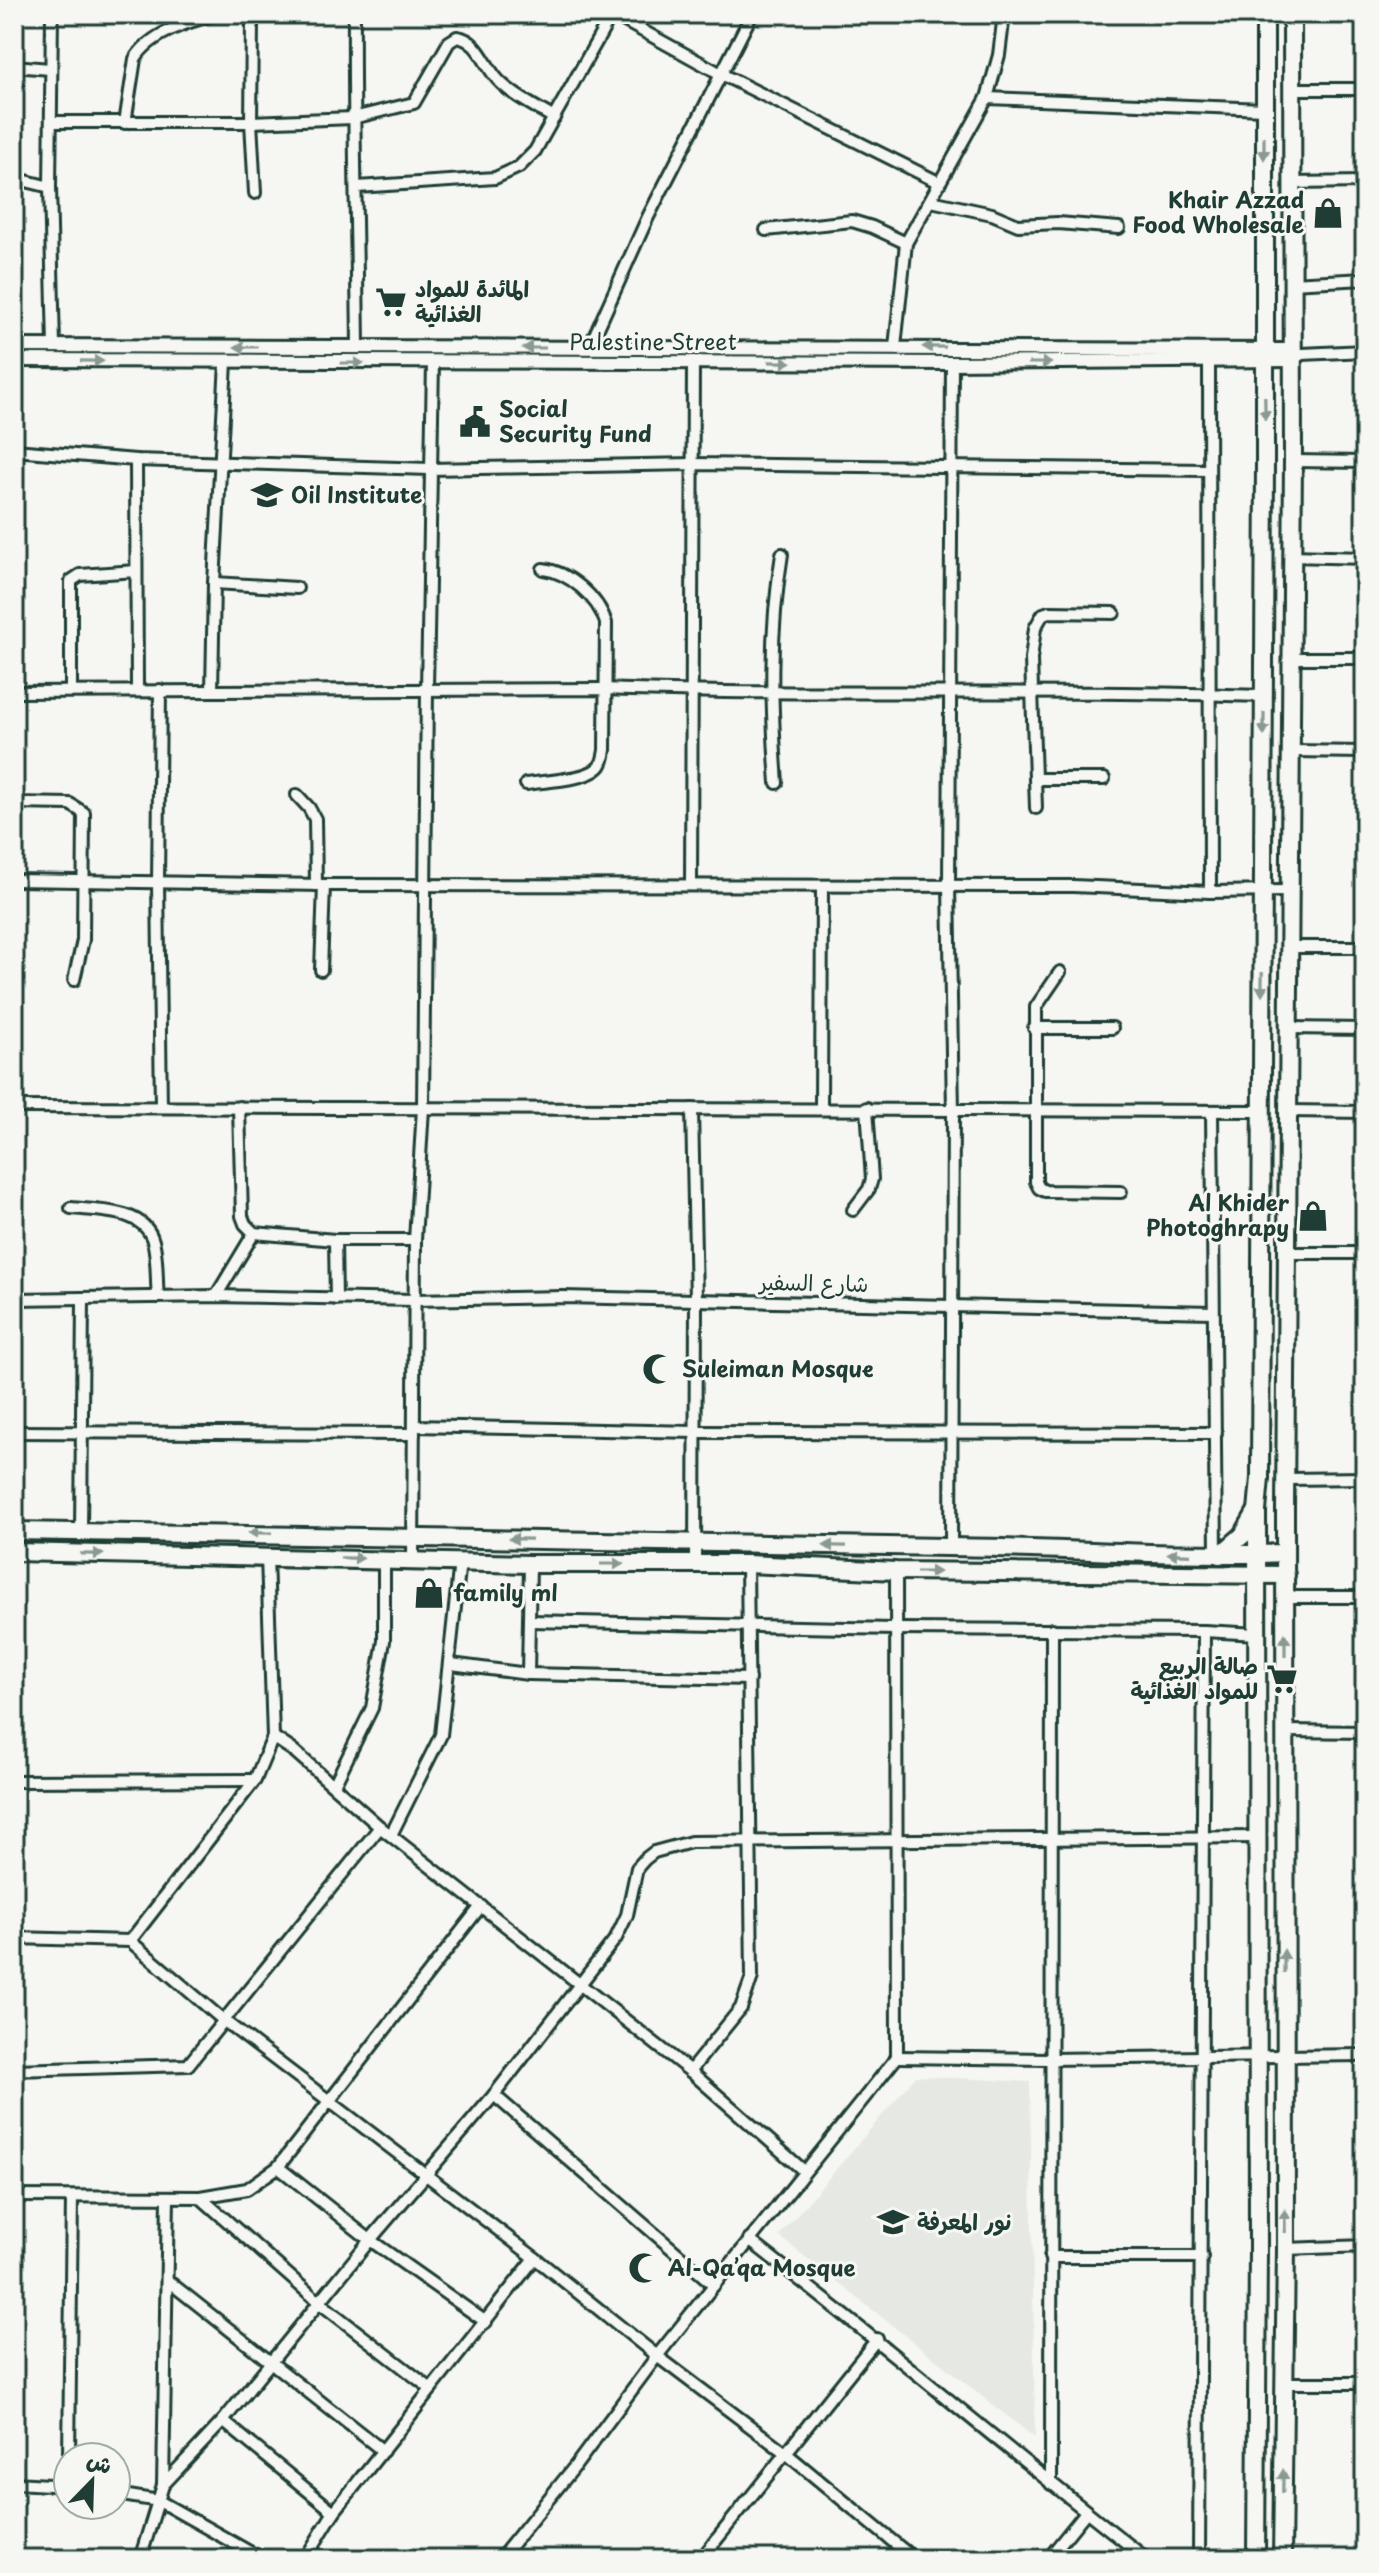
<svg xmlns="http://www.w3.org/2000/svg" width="1379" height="2573" font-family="'Playpen Sans','Playpen Sans Arabic',sans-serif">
  <rect width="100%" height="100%" fill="#f6f6f2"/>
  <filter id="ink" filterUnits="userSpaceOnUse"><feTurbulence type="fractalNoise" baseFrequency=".0125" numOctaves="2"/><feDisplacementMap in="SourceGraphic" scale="16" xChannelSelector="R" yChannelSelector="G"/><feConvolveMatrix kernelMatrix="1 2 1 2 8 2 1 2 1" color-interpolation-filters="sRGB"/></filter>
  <g filter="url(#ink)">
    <polygon fill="#e6e8e4" points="916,2076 1030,2082 1035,2438 779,2236"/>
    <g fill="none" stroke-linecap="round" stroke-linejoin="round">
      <defs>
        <g id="minor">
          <polyline points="52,14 50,187 54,346"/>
          <polyline points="245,14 252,23 251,122 255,193"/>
          <path d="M 354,14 C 353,125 357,236 358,348"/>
          <polyline points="612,14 721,74 940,183"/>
          <polyline points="14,66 50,69"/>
          <polyline points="1292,89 1365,89"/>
          <polyline points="987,98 1264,109"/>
          <path d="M 51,122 L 251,122 L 353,118 L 414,103 L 449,42 L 457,37 C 480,40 485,68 500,82 C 515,97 536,107 554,118"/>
          <path d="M 125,123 L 135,59 C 150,33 190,21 217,14"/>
          <polyline points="14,178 50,187"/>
          <polyline points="1291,183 1365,182"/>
          <polyline points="357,187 495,178 519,167 535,151 612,14"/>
          <polyline points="931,201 992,214 1018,225 1058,223 1119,228"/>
          <polyline points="766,230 852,221 872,227 906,243"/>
          <polyline points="1291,283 1365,279"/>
          <polyline points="895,347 906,243 987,98 999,55 1004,14"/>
          <polyline points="589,348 648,217 752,14"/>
          <polyline points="1292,360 1302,354 1365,351"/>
          <polyline points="1209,362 1210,892"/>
          <polyline points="14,450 136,460 430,469 693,464 1209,470"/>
          <polyline points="136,460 137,690"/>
          <polyline points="1293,461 1365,462"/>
          <polyline points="1291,556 1365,558"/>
          <polyline points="214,583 297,588"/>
          <polyline points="1290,658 1365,658"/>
          <polyline points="160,690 158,883 161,1107"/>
          <polyline points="71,691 71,581 80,575 136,571"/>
          <polyline points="212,691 214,583 226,362"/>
          <path d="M 14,692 L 604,689 C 824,697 1044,688 1264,696"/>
          <polyline points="1291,751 1365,752"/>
          <polyline points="1036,779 1104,779"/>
          <path d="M 777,783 C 771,703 769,634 782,554"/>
          <path d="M 526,784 C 543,781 586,780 598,768 C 603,764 604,756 605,750 L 606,623 C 598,597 569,572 543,569"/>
          <polyline points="297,795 309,808 315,819 316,885"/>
          <polyline points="14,803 70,804 84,813 83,940 74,980"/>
          <polyline points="1036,808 1031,659 1035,628 1043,614 1049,612 1114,613"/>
          <polyline points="14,880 324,885 1073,886 1210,892 1290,891"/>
          <polyline points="691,885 693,361"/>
          <polyline points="1289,947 1365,947"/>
          <polyline points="321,970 324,885"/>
          <polyline points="1060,972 1036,1007 1036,1182 1039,1188 1045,1191 1121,1192"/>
          <polyline points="1034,1028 1112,1028"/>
          <polyline points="1288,1028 1365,1029"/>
          <polyline points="14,1107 1261,1111"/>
          <polyline points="239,1107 242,1216 245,1224 254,1233 335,1240 415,1240"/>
          <polyline points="821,1108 822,886"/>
          <polyline points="692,1109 696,1300 695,1564"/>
          <polyline points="1212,1111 1216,1555"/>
          <polyline points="1288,1111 1365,1112"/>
          <path d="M 71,1208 C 97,1211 144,1208 153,1241 C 158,1258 156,1280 158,1297"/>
          <polyline points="853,1210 869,1189 872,1179 867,1108"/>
          <polyline points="335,1240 336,1299"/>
          <polyline points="1287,1253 1365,1253"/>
          <polyline points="216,1296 254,1233"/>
          <polyline points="14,1299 216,1296 414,1300 563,1297 1212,1312"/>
          <polyline points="414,1426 695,1432 1216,1433"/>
          <polyline points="14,1432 414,1434"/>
          <polyline points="1287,1479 1365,1478"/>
          <polyline points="81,1532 83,1300"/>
          <polyline points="951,1547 953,1111 949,885 952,363"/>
          <polyline points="413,1560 415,1240 423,1108 427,689 433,363"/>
          <polyline points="1286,1597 1365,1597"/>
          <polyline points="529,1621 894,1629 1204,1631 1258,1634"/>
          <polyline points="451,1664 528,1674 749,1679"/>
          <polyline points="528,1674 530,1564"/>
          <polyline points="1285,1731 1365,1732"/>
          <polyline points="273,1737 294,1751 380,1827"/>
          <polyline points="14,1781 255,1780"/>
          <polyline points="334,1785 372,1708 384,1641 384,1559"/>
          <polyline points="391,1835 441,1735 460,1561"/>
          <polyline points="14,1938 130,1941 223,2020 535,2258 657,2356 787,2454 914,2559"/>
          <polyline points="130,1941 255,1780 273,1737 267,1556"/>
          <polyline points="897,2057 1049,2059 1365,2055"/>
          <polyline points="14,2070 188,2065 380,1827 690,2071 804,2171"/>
          <polyline points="690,2071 741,2008 752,1977 747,1564"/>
          <polyline points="494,2095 714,2285"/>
          <polyline points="278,2167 370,2240 486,2322"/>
          <polyline points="14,2196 200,2197 247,2189 278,2167 481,1906"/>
          <polyline points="200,2197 320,2303 431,2389"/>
          <path d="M 749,2240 C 884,2344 1013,2455 1147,2559"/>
          <polyline points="1286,2249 1365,2246"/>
          <polyline points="1050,2257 1202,2257"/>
          <polyline points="168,2281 383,2451"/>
          <polyline points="1284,2383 1365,2383"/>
          <polyline points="223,2421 334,2512"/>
          <polyline points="69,2457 72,2197"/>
          <polyline points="14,2462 14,2473"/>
          <polyline points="14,2483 68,2486"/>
          <polyline points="1051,2484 1052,1629"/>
          <polyline points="163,2485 223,2421 370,2240 494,2095 616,1938 627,1915 637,1868 645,1859 654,1852 691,1842 1258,1837"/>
          <polyline points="116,2494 159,2501 262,2559"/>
          <polyline points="140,2559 163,2485 168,2197"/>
          <polyline points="305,2559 334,2512 535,2258"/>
          <polyline points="500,2559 576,2465 657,2356 897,2057 896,1571"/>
          <polyline points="701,2559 877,2339"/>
          <polyline points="895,2559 903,2550"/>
          <polyline points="1048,2559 1086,2512"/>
          <polyline points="1199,2559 1204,1631"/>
        </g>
        <g id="tertiary">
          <polyline points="14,346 1292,350"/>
          <polyline points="14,360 952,363 1292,360"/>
        </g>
        <g id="primary">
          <path d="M 14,1531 C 325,1535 636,1543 947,1547 C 1060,1548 1172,1557 1285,1553"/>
          <polyline points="14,1552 530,1564 747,1564 896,1571 1286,1575"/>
          <polyline points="1220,1555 1243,1535 1256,1512"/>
          <polyline points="1256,2559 1258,2249 1257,1511 1260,1478 1265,461 1265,14"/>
          <polyline points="1282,2559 1286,2249 1285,1510 1293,461 1292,14"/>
        </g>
      </defs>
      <use href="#minor" stroke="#1f3d34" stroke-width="16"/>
      <use href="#tertiary" stroke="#1f3d34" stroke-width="18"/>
      <use href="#primary" stroke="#1f3d34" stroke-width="22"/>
      <use href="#minor" stroke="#f6f6f2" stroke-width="10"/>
      <use href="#tertiary" stroke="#f6f6f2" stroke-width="12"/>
      <use href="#primary" stroke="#f6f6f2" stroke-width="16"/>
    </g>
    <defs><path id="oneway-solid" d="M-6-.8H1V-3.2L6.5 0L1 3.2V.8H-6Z" transform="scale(2)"/></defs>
    <g fill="#8a9a93">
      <use href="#oneway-solid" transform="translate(1264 148) rotate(90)"/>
      <use href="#oneway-solid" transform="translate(246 347) rotate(-180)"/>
      <use href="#oneway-solid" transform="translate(934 347) rotate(-179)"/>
      <use href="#oneway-solid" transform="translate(534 348) rotate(180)"/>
      <use href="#oneway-solid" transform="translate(92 361) rotate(1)"/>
      <use href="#oneway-solid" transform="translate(780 362) rotate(1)"/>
      <use href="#oneway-solid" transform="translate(352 363)"/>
      <use href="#oneway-solid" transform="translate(1040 363)"/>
      <use href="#oneway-solid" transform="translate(1265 408) rotate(89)"/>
      <use href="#oneway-solid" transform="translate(1264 724) rotate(90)"/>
      <use href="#oneway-solid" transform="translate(1262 984) rotate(91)"/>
      <use href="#oneway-solid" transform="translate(260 1533) rotate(-179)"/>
      <use href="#oneway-solid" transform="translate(520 1539) rotate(-179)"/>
      <use href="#oneway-solid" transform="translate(835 1546) rotate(-179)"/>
      <use href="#oneway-solid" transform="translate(92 1554) rotate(1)"/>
      <use href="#oneway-solid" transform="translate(1179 1554) rotate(-178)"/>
      <use href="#oneway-solid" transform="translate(352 1558) rotate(1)"/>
      <use href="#oneway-solid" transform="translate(612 1564)"/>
      <use href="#oneway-solid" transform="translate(928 1572)"/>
      <use href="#oneway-solid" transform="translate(1285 1645) rotate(-90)"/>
      <use href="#oneway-solid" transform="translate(1284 1961) rotate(-90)"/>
      <use href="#oneway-solid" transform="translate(1285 2221) rotate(-91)"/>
      <use href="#oneway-solid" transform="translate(1283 2481) rotate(-89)"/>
    </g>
  </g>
  <defs>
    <symbol id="shop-bare" viewBox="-9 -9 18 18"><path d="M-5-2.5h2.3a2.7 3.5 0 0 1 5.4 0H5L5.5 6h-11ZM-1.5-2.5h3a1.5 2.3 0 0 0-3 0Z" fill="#1f3d34" stroke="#f6f6f2" stroke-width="2.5" paint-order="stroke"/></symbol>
    <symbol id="supermarket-bare" viewBox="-9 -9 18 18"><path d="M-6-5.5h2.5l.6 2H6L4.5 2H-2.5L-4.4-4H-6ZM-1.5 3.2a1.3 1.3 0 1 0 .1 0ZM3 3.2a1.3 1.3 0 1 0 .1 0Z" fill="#1f3d34" stroke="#f6f6f2" stroke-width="2.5" paint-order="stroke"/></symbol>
    <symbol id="civic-bare" viewBox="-9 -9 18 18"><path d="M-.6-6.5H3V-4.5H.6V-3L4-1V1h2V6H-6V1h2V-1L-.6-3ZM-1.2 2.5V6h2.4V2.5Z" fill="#1f3d34" stroke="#f6f6f2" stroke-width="2.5" paint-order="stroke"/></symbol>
    <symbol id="school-bare" viewBox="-9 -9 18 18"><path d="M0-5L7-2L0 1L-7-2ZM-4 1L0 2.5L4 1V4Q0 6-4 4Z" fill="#1f3d34" stroke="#f6f6f2" stroke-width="2.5" paint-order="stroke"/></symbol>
    <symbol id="mosque-bare" viewBox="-9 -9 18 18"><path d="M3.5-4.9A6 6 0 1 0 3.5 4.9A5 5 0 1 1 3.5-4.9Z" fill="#1f3d34" stroke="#f6f6f2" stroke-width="2.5" paint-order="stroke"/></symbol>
  </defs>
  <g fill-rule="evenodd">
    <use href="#shop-bare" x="1306" y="191" width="44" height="44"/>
    <use href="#supermarket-bare" x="369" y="280" width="44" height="44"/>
    <use href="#civic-bare" x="453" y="400" width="44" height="44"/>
    <use href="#school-bare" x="245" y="473" width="44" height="44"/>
    <use href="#shop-bare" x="1291" y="1194" width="44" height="44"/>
    <use href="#mosque-bare" x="636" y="1347" width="44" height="44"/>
    <use href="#shop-bare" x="407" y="1571" width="44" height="44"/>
    <use href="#supermarket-bare" x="1260" y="1657" width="44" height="44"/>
    <use href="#school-bare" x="871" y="2200" width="44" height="44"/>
    <use href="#mosque-bare" x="622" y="2246" width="44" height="44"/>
  </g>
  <g text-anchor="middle" stroke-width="6" stroke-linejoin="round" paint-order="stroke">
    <g font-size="22" font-weight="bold" fill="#1f3d34" stroke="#f6f6f2" text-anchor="start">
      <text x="1304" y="208" text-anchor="end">Khair Azzad<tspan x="1304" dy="25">Food Wholesale</tspan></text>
      <text x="415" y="297">المائدة للمواد<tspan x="415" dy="25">الغذائية</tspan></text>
      <text x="499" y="417">Social<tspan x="499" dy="25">Security Fund</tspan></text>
      <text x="291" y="503">Oil Institute</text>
      <text x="1289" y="1211" text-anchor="end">Al Khider<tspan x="1289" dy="25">Photoghrapy</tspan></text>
      <text x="682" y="1377">Suleiman Mosque</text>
      <text x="453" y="1601">family ml</text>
      <text x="1258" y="1674" text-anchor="end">صالة الربيع<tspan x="1258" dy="25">للمواد الغذائية</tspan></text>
      <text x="917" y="2230">نور المعرفة</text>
      <text x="668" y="2276">Al-Qa’qa Mosque</text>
    </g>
    <g font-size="22" fill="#1f3d34" stroke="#f6f6f2">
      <text x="653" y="350">Palestine Street</text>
      <text transform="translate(814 1283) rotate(1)" y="8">شارع السفير</text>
    </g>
  </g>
  <rect width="1379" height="2573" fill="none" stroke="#f6f6f2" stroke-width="48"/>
  <rect x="24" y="24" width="1331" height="2525" fill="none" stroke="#1f3d34" stroke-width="3" filter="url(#ink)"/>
  <g transform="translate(92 2481) rotate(23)"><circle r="38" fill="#f6f6f2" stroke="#a0aca6" stroke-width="2"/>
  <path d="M0-6L14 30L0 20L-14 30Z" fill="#1f3d34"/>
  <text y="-12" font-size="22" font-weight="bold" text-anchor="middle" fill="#1f3d34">ش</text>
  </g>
</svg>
